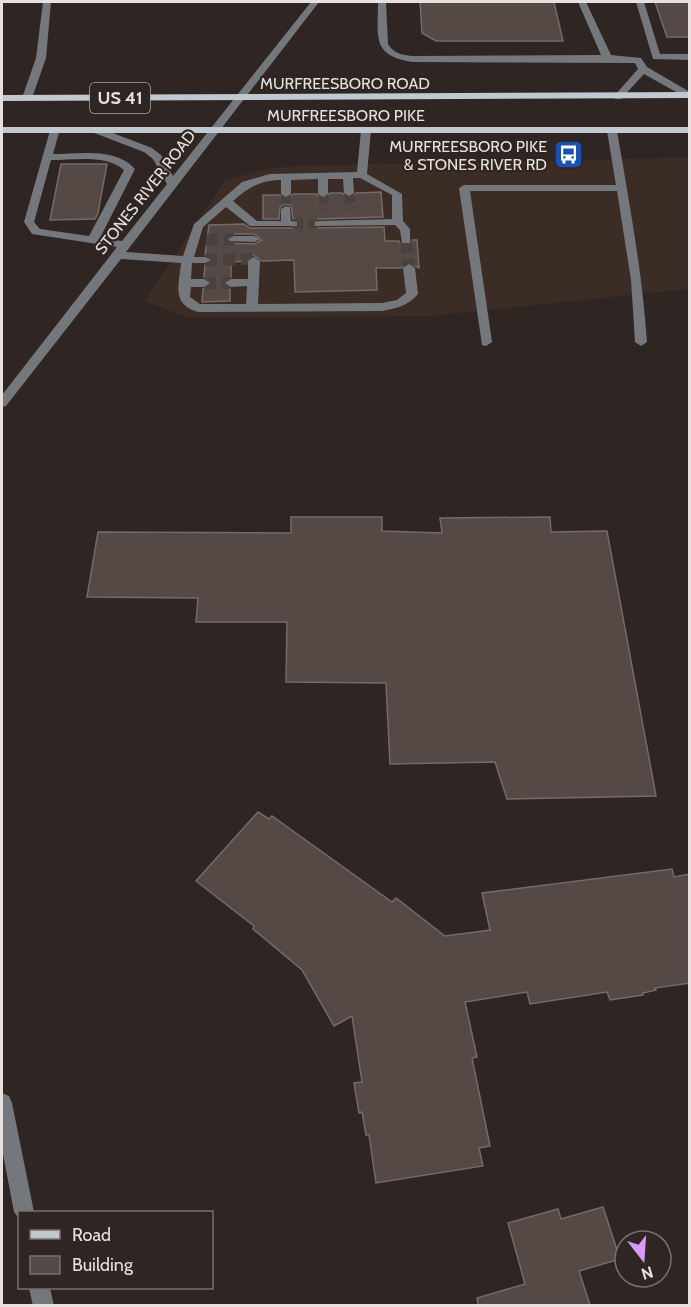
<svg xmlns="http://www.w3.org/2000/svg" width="691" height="1307" font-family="Cabin,sans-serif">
  <rect width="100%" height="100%" fill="#2f2522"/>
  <polygon fill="#3c2c26" points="665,158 689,158 689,289 430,316 189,318 144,301 225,181 260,170 294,166"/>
  <g fill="#544945" stroke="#766a66" stroke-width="1.5" fill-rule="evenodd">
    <polygon points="420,2 554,2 563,41 436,41 422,33"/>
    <polygon points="655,2 690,2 690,37 667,37"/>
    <polygon points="61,164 107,164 98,213 95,219 50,220"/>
    <path d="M 381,192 L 383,217 L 318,219 L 313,221 L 313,228 L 384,227 L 385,241 L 399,241 L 401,245 L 410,245 L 412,240 L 417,240 L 419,268 L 408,262 L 401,268 L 376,268 L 377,290 L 295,292 L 294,260 L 262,261 L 253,255 L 246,261 L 231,262 L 231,277 L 223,282 L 230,289 L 230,301 L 202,302 L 203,289 L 212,284 L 204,277 L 205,265 L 213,261 L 205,255 L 209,225 L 244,224 L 250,228 L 297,228 L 299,222 L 293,219 L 291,205 L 285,204 L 280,207 L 279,219 L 263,219 L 263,195 L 279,195 L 287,199 L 293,194 L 316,194 L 324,199 L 330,193 L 342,193 L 350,198 L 356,193 ZM 234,234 L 254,234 L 262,240 L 254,244 L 228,243 L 226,239 Z"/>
    <polygon points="291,517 382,517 382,531 442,533 440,518 550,517 551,532 607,531 656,796 507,799 495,762 390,764 386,683 286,682 287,622 196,622 198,598 87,597 98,532 291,533"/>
    <polygon points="258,812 269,819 272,816 392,902 396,898 445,936 490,930 482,893 672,869 674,877 690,874 690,983 655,988 656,990 643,993 643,995 610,1000 607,992 530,1004 527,992 465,1002 477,1057 472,1058 490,1146 479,1148 483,1166 376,1183 369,1135 366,1135 362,1112 359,1113 354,1083 362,1082 352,1016 334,1026 302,970 253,929 254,926 196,881"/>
    <polygon points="603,1207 620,1259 579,1271 590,1305 478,1305 477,1298 525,1284 508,1223 558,1209 561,1219"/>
  </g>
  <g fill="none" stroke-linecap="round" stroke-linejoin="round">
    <g stroke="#4b413e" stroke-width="10" stroke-dasharray="10 5" stroke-linecap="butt">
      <polyline points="349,193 352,209"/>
      <polyline points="286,194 286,209"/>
      <polyline points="323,194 325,210"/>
      <polyline points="293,224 319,224"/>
    </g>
    <g stroke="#4b413e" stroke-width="12" stroke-dasharray="12 6" stroke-linecap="butt">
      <polyline points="206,240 234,239"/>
      <polyline points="406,241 409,268"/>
      <polyline points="205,260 254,259"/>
      <polyline points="204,283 231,283"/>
    </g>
    <g fill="#74777b" fill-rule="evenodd">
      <polygon points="43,2 51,2 46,58 32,98 27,101 22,98 36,58"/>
      <path d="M 311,2 L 319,2 L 126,252 L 183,256 L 194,224 L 242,182 L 270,174 L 357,172 L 361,130 L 366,127 L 371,130 L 367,174 L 402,194 L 403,221 L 410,229 L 410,243 L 402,243 L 400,230 L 395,225 L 315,226 L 315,222 L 319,221 L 392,219 L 392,195 L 360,178 L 353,178 L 354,193 L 349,196 L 344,193 L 343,179 L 328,179 L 328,194 L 323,197 L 318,194 L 318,179 L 291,180 L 291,194 L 286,197 L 281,194 L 281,180 C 260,180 248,188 233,201 L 257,221 L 281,221 L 281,209 L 286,206 L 290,207 L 291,221 L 297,222 L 297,226 L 250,226 L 226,207 L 203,227 L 194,257 L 205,257 L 211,260 L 205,263 L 192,263 L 191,279 L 204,279 L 210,283 L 204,287 L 191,287 L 190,297 L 200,304 L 246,304 L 247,286 L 231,287 L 225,283 L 231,279 L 248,279 L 248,261 L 254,257 L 260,261 L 258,304 L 382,303 L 397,300 L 406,293 L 403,268 L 409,264 L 415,268 L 418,294 C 408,306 397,308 382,311 L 198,312 C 171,304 179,285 181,263 L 121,259 L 6,406 L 2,407 L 2,395 L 117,247 L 32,234 L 24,222 L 51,127 L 60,129 L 53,154 C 79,154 116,147 135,169 L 100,238 L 122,241 L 167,184 L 153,159 L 144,152 L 89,131 L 89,127 L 97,127 L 152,148 L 161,155 L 173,176 ZM 51,160 C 74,160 106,154 124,170 L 89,236 L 40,229 L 34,222 Z"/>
      <path d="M 378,2 L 386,2 L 388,44 C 393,53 402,55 412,56 L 601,55 L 578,2 L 586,2 L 611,55 L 641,58 L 647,67 L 690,92 L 690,98 L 685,97 L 644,74 L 621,99 L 615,99 L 615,95 L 638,69 L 635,63 L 412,62 C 371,55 378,37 378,2 Z"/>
      <polygon points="636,2 644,2 660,54 690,54 690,60 653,59"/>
      <path d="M 612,128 L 617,131 C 629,201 642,270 647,342 L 641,346 L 635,342 L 631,280 L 617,191 L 470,191 L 492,342 L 486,346 L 482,345 L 459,188 L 464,185 L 616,185 L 607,131 Z"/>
      <polygon points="234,236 254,236 260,239 254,242 230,241 228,239"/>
      <polygon points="2,1093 9,1096 12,1103 34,1212 20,1212 20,1220 14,1212 2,1149"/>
      <polygon points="29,1288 50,1288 54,1306 33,1306"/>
    </g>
    <g fill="#c0c8d0" fill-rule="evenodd">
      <polygon points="690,92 690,98 2,101 2,95"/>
      <rect x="2" y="127" width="688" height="6"/>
    </g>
  </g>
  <defs>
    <symbol id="bus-square" viewBox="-11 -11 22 22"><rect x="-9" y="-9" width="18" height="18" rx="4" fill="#1a4fb4" stroke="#2f2522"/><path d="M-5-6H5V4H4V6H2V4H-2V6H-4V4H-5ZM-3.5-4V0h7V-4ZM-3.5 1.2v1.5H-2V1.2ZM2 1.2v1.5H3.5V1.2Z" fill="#fff"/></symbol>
  </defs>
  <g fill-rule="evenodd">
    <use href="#bus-square" x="552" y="138" width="33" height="33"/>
  </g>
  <g text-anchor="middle" stroke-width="4.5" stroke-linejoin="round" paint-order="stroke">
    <g font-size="16" fill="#e7e0de" stroke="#2f2522">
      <text x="345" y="89">MURFREESBORO ROAD</text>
      <text x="346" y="121">MURFREESBORO PIKE</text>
      <text transform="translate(145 192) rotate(-52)" y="6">STONES RIVER ROAD</text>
    </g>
    <g font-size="16" fill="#e7e0de" stroke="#2f2522" text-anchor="end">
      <text x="547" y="152">MURFREESBORO PIKE<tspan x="547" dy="18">&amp; STONES RIVER RD</tspan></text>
    </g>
    <rect fill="#2f2522" stroke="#b0a8a6" stroke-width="1.5" x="90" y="83" width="60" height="30" rx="4.5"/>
    <g font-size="18" font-weight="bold" fill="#e7e0de">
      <text x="120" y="104">US 41</text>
    </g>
  </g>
  <rect width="691" height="1307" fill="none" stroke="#e7e0de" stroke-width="6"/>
  <rect x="18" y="1211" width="195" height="78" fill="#2f2522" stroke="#79706d" stroke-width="1.5"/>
  <rect x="30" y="1230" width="30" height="9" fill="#c0c8d0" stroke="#79706d" stroke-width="1.5"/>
  <text x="72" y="1241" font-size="18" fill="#e7e0de">Road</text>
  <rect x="30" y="1256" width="30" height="18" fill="#544945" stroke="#79706d" stroke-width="1.5"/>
  <text x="72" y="1271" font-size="18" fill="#e7e0de">Building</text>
  <g transform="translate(643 1259) rotate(163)"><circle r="28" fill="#2f2522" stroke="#79706d" stroke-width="1.5"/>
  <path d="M0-4.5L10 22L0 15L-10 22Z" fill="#d89af8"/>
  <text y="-9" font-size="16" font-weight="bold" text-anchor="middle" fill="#e7e0de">N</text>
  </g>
</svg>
